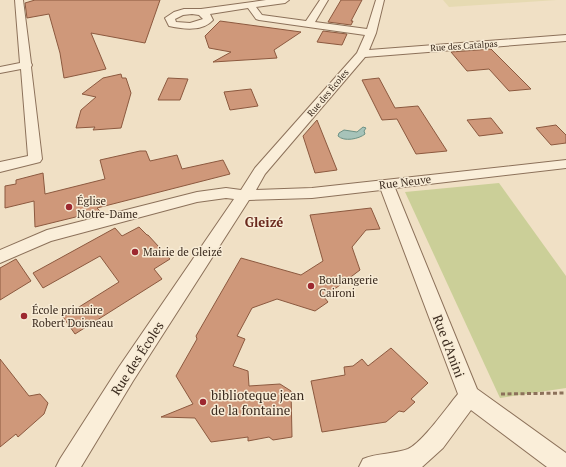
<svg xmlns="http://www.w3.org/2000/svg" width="566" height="467" font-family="'PT Serif',serif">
  <rect width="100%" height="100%" fill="#f0e0c5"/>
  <polygon fill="#e6dab2" points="443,0 557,0 449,7"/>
  <polygon fill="#cbcf98" points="499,183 566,276 566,388 500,398 405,192"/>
  <path fill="#a7c3b9" stroke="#6d9286" d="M 363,127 L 366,128 L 364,131 L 365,134 C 359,139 344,142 338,136 L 339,133 L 344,130 L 357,132 Z"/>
  <g fill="#cf987a" stroke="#8c593f">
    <polygon points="35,0 160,0 145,43 91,33 106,69 64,78 60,53 49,14 27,18 25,3"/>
    <polygon points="341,0 362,0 351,21 353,21 351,25 328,22"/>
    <polygon points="220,21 301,32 274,50 277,58 213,62 231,52 209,48 205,36"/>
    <polygon points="323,31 347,34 342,45 317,42"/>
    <polygon points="491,49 531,89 509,91 489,69 467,71 451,52"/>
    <polygon points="121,74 122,78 126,78 131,93 121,128 93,130 95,127 76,128 81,110 96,97 82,94 103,78"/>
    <polygon points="168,78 188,79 180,100 158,100"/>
    <polygon points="379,78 395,108 418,106 447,151 416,154 397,119 382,120 362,80"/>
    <polygon points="251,89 258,106 230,110 224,92"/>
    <polygon points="491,118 503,133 479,136 467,120"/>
    <polygon points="317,120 337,170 315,173 303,136"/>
    <polygon points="556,125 566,135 566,143 551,145 536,128"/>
    <polygon points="140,151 146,151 150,161 177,155 182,169 223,160 230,174 97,208 100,211 35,227 34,201 5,208 5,186 16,184 16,180 43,173 45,194 105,179 100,160"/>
    <polygon points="371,208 380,229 366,230 352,247 360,270 324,297 328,302 315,311 277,299 252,308 237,336 245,339 233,366 248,371 249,386 280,384 291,391 292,437 273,440 269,437 248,441 248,437 211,442 195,418 161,417 193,404 176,376 197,339 196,336 241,258 301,275 323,261 310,215"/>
    <polygon points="139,227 147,235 148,235 170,259 154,269 162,279 75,334 63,317 119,282 100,256 43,288 33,273 115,228 122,236"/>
    <polygon points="16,259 31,281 0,300 0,268"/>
    <polygon points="391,348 428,383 411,399 415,402 404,412 399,411 386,422 322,432 311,381 345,375 344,367 353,366 362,359 368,366"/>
    <polygon points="0,359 29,396 40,394 48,403 44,414 18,437 16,434 0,447"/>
  </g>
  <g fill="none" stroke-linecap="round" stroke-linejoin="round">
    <defs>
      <g id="minor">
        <polygon points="15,0 23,0 31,63 32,65 31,67 42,159 40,162 0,172 0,162 28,156 21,69 0,73 0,67 20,63"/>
        <path d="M 266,0 L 289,0 L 285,3 L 256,7 L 262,15 L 306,21 L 320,0 L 328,0 L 315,22 L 367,29 L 376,0 L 384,0 L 376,33 L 369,50 L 566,35 L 566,41 L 365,57 L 265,174 L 256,190 L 312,188 L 566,160 L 566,168 L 395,188 L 477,389 L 566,453 L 566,467 L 547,467 L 471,410 L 443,448 L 422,467 L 359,467 L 363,459 C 377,453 395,454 408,449 C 422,443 447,407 458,394 L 381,190 L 312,198 L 249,200 L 133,381 L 81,467 L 56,467 L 60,459 L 119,367 L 234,199 L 226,198 L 197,202 L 51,241 L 0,263 L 0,250 L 47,230 L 197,192 L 226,188 L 241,190 L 255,168 L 357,53 L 365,35 L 259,20 L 256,19 L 248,8 L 210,14 L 213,20 C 202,32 183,29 169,26 L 165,18 L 174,12 L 184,9 L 201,9 ZM 192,14 L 199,15 L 203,19 L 190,23 L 176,22 L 175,19 L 183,15 Z"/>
      </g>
    </defs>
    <use href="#minor" stroke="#8c715a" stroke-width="2"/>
    <polyline stroke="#8c715a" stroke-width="3" stroke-dasharray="4 2.5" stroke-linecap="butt" points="501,394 566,393"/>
    <use href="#minor" fill="#faeed9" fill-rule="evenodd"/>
  </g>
  <g fill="#9d2830" stroke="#f7ebd5" stroke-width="1.5">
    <circle cx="69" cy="207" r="4"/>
    <circle cx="135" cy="252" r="4"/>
    <circle cx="311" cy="286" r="4"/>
    <circle cx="24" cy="316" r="4"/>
    <circle cx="203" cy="402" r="4"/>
  </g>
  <g text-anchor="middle" stroke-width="3" stroke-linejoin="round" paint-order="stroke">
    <g font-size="9" fill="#3b2b1f" stroke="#f7ebd5">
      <text transform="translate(464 46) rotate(-4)" y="3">Rue des Catalpas</text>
      <text transform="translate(328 93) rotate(-50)" y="3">Rue des Écoles</text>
    </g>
    <g font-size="11" fill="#3b2b1f" stroke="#f7ebd5">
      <text transform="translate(405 182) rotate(-7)" y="4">Rue Neuve</text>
    </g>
    <g font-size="11" fill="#3b2b1f" stroke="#f7ebd5" text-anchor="start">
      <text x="77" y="205">Église<tspan x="77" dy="13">Notre-Dame</tspan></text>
      <text x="143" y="256">Mairie de Gleizé</text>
      <text x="319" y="284">Boulangerie<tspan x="319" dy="13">Caironi</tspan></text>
      <text x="32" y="314">École primaire<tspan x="32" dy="13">Robert Doisneau</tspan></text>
    </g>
    <g font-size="13" font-weight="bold" fill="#69281d" stroke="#f7ebd5">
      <text x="264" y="227">Gleizé</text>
    </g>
    <g font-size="13" fill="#3b2b1f" stroke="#f7ebd5">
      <text transform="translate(449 346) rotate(69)" y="5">Rue d'Anini</text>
      <text transform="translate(137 358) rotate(-57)" y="5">Rue des Écoles</text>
    </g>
    <g font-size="13" fill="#3b2b1f" stroke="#f7ebd5" text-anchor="start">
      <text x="211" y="400">biblioteque jean<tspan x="211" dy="15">de la fontaine</tspan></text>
    </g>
  </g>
</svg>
